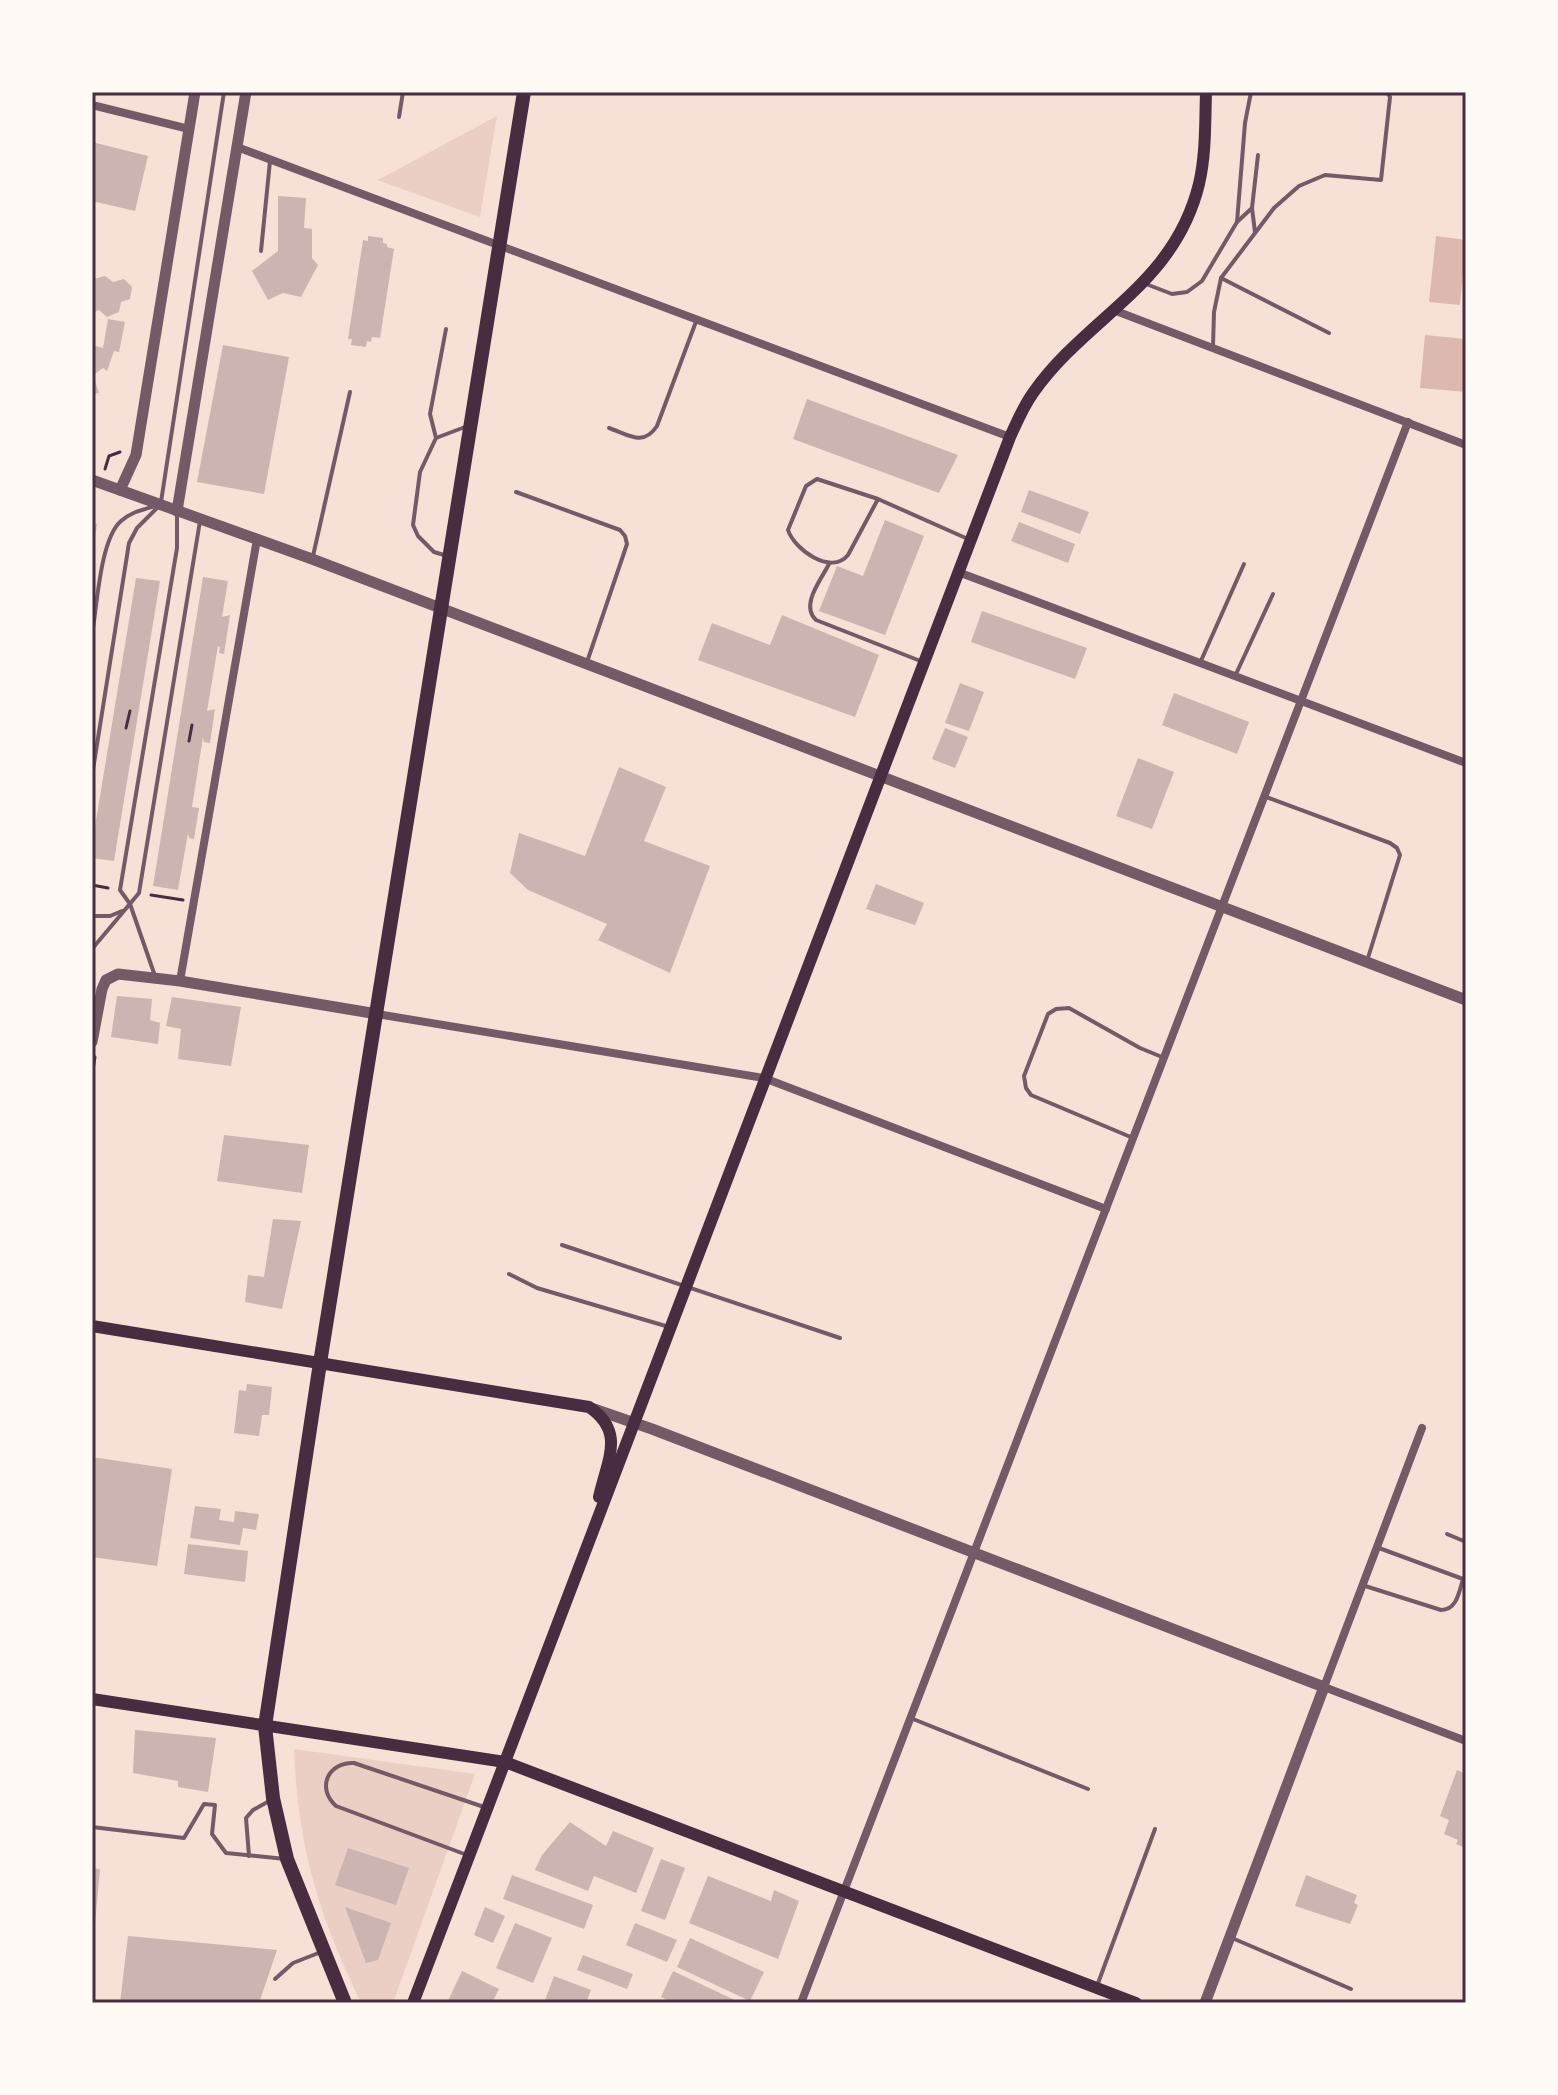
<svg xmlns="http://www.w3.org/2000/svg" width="1558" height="2095" font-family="Quicksand,sans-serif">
  <rect width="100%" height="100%" fill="#f7e1d7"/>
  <g fill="#ebcfc5">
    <polygon points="497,116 480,217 377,180 391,173"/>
    <path d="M 294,1749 L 475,1774 L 393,2003 L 361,2003 C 318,1913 298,1849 294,1749 Z"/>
  </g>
  <g fill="#dcb8b0">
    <polygon points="1436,236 1466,240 1460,305 1429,302"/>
    <polygon points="1425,335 1466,339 1466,392 1420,388"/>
  </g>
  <g fill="#ccb4b1">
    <polygon points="92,142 148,156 135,211 92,201"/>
    <polygon points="278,196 306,198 304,228 312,229 312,258 318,265 301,297 283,293 268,300 252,271 278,251"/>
    <polygon points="368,236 383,238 383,243 387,244 387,247 394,249 380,338 372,337 371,342 367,341 366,347 351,345 352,339 348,339 363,240 368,241"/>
    <polygon points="105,276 113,282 124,279 132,287 130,299 121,302 119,312 107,317 99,310 92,313 92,277 94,279"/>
    <polygon points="108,319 125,322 119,352 114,351 107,371 103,368 92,376 92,345 103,348"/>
    <polygon points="223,345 289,357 264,494 197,482"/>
    <polygon points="92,376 93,376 99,393 92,394"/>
    <polygon points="807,399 958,455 939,493 793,439"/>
    <polygon points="1029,490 1089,512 1080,534 1021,512"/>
    <polygon points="885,520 924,536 885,635 819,611 837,566 863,576"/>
    <polygon points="1019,522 1075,544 1068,563 1011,541"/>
    <polygon points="92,523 97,524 94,546 92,546"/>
    <polygon points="203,577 228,581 222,617 230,615 224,654 219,653 220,647 218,646 207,711 215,709 210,743 204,742 203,737 192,807 199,808 194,839 189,838 188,833 178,890 153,886"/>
    <polygon points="136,578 160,581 114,861 92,858 92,845"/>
    <polygon points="982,611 1087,648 1075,679 971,642"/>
    <polygon points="782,615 879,655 855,717 698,660 712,623 770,645"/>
    <polygon points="960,683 984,692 969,731 945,723"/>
    <polygon points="1174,693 1249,722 1237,754 1162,725"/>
    <polygon points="945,728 968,737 955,768 932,759"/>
    <polygon points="1138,758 1174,772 1152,829 1116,816"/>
    <polygon points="619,767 666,787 644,841 710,866 670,973 598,940 607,924 528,890 510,873 519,833 585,856"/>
    <polygon points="876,884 924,903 915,925 866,909"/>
    <polygon points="117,996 152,999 150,1020 160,1023 158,1044 111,1037"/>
    <polygon points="172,997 241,1007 231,1066 178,1059 181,1029 166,1026"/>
    <polygon points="224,1135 309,1145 302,1193 217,1181"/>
    <polygon points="273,1219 301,1221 282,1309 245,1302 248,1275 264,1277"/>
    <polygon points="247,1384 272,1387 269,1415 262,1415 259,1436 234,1433 239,1390 246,1391"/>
    <polygon points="92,1457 172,1469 157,1566 92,1557"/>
    <polygon points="195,1506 221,1509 219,1520 234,1522 235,1511 259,1514 256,1530 243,1528 240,1545 190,1538"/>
    <polygon points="188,1544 248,1551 245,1582 184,1574"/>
    <polygon points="135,1730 216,1738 208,1792 178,1787 178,1781 133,1773"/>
    <polygon points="1457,1770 1466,1774 1466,1845 1463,1847 1456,1844 1458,1840 1444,1834 1449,1820 1440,1816"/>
    <polygon points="570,1822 606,1846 613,1831 654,1848 636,1893 594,1876 588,1891 535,1870 542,1855"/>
    <polygon points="348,1848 409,1868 396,1905 335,1885"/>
    <polygon points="661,1859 685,1868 665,1920 641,1911"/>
    <polygon points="92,1868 100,1869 94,1935 92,1934"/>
    <polygon points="512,1875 593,1905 584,1929 503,1899"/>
    <polygon points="1306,1875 1357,1895 1354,1903 1358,1905 1350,1924 1295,1906"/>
    <polygon points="708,1876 771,1901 774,1890 799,1901 778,1959 689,1923"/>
    <polygon points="345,1907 391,1923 378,1960 366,1963"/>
    <polygon points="485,1907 505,1916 493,1943 474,1935"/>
    <polygon points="515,1923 552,1938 533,1983 496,1968"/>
    <polygon points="635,1923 677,1940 667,1962 626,1945"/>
    <polygon points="128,1936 277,1950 259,2003 120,2003"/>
    <polygon points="690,1938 764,1972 750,2001 677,1967"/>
    <polygon points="583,1955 633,1974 627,1989 577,1970"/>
    <polygon points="462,1971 499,1989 492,2003 447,2003"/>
    <polygon points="673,1971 741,2003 674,2003 661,1997"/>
    <polygon points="554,1976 591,1990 586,2003 544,2003"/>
  </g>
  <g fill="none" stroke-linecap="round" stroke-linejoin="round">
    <g stroke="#4a2c40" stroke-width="3">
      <polyline points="105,469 109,456 120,452"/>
      <polyline points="126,728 130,711"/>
      <polyline points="189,741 192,725"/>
      <polyline points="92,885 108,888"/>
      <polyline points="151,895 183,900"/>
      <polyline points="92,1077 95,1057"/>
    </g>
    <g stroke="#755966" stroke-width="4">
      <polyline points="399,117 403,92"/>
      <polyline points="1237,222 1252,208"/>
      <polyline points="1255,232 1252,208 1258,155"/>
      <polyline points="261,251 270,161"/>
      <polyline points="1221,278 1329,333"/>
      <polyline points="1146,284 1172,294 1187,292 1202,281 1237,222 1245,123 1251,92"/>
      <polyline points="1213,346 1214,312 1221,278 1274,208 1299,186 1325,175 1381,180 1390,97 1387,92"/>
      <path d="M 609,428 C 629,435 643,447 657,426 L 697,319"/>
      <polyline points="436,438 430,414 446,329"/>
      <polyline points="516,492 620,530 625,536 627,544 587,662"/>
      <path d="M 878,499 L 848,555 C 831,576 794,549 788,530 L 806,486 L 817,479 L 878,499 L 968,539"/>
      <polyline points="161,502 224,92"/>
      <polyline points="444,555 434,552 418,536 413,525 420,472 436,438 465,427"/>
      <polyline points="313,556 350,392"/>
      <path d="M 829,564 C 821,580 800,605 816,620 L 923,662"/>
      <path d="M 92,635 C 97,607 100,539 121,521 C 131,512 142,510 155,506"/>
      <polyline points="1200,663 1244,564"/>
      <polyline points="1236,674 1273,594"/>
      <polyline points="92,776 129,543 137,528 160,505"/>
      <polyline points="1266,797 1390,843 1397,848 1400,855 1367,961"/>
      <polyline points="92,916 110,916 122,911"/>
      <polyline points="92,949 139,893 200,521"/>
      <polyline points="155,976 130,904 120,890 177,548 177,512"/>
      <polyline points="1133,1138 1031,1095 1026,1088 1024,1076 1048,1014 1056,1009 1069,1008 1140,1048 1162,1057"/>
      <polyline points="562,1245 840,1338"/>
      <polyline points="509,1274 537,1288 669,1327"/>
      <polyline points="1447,1534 1466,1542"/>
      <path d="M 1362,1585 L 1441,1610 C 1457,1610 1459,1592 1463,1579 L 1379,1548"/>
      <polyline points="913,1719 1088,1789"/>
      <polyline points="92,1827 184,1838 204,1804 215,1805 212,1834 226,1853 285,1859"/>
      <path d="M 467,1855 L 336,1806 C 316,1788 328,1762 354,1763 L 484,1807"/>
      <polyline points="249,1856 246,1818 253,1810 271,1800"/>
      <polyline points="1232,1938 1351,1989"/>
      <polyline points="275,1979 293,1963 321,1952"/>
      <polyline points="1097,1986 1155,1829"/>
    </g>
    <g stroke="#755966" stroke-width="8">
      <polyline points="92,105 189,129"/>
      <polyline points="237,147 1010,437"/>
      <polyline points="1116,311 1466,445"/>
      <polyline points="958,572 1466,763"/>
      <polyline points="180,981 257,539"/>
      <polyline points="377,1014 764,1078 1106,1209"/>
      <polyline points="1422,1428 1324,1687 1466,1741"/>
      <polyline points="801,2003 1408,422"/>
    </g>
    <g stroke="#755966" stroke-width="11">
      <polyline points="92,480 312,559 1466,1000"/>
      <polyline points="120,490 136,455 195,92"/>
      <polyline points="177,511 246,92"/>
      <polyline points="92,1042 102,989 106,980 118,974 180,981 377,1014"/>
      <polyline points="594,1409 652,1429 1324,1687 1205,2003"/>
    </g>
    <g stroke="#4a2c40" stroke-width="12">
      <path d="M 92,1326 L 589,1407 C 626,1432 607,1460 599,1497"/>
      <polyline points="92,1699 505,1762 1136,2003"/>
      <path d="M 413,2003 L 1010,437 C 1017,422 1023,407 1033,393 C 1087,316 1174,286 1199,184 C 1206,154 1205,123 1206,92"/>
    </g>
    <polyline stroke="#4a2c40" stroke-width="14" points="345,2003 287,1859 273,1798 265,1726 320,1363 524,92"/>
  </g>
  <rect width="1558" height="2095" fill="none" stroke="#fffaf5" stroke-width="188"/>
  <rect x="94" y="94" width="1370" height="1907" fill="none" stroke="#4a2c40" stroke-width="3"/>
</svg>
